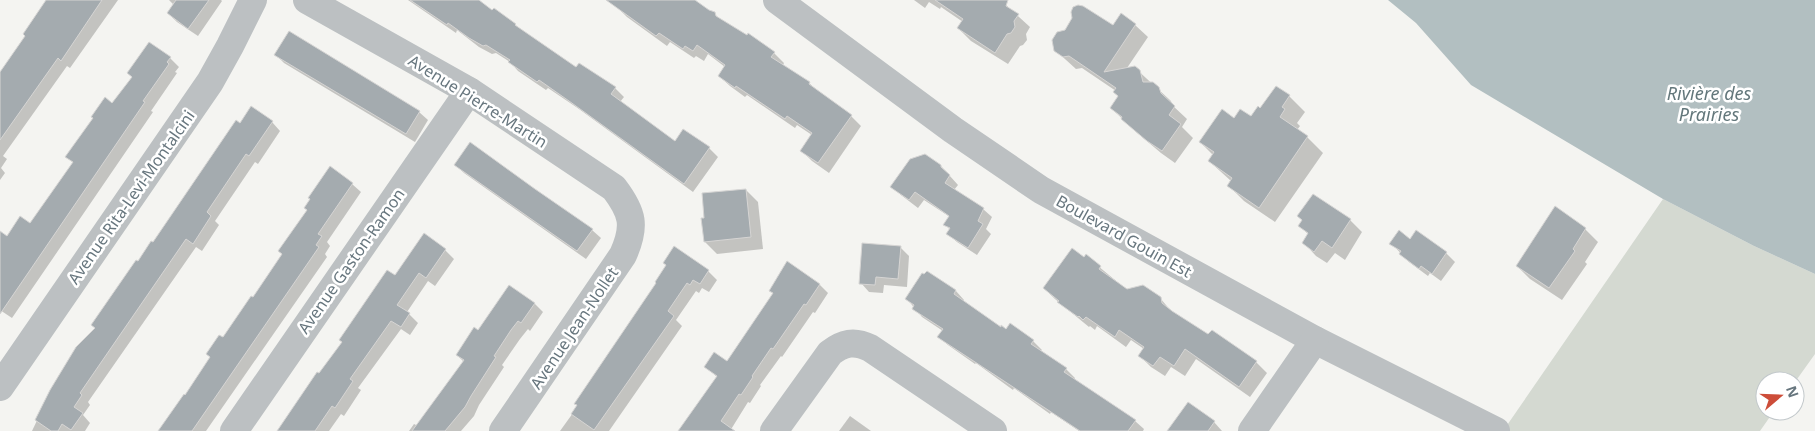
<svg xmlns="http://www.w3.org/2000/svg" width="1815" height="431" font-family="'Noto Sans',sans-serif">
  <rect width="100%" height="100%" fill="#f4f4f1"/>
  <polygon fill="#d4d9d1" points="1663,199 1754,246 1815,274 1815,354 1795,382 1765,381 1765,411 1774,411 1760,431 1503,431"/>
  <polygon fill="#b2bfc1" points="1388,0 1815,0 1815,274 1754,246 1663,199 1471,85 1416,23"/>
  <g fill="#0003">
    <polygon points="48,0 118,0 70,68 67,66 3,156 7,159 1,168 5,173 0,180 0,74 26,36"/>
    <polygon points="169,0 221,0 222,1 198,36 177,22 168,13 174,5"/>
    <polygon points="408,0 477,0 493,11 494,10 576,69 615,88 624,97 620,102 675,143 709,148 718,157 693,192 579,109 548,88 546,90 518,71 510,62 496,53 492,54 479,47 457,30 456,33"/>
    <polygon points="621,0 675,0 714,14 721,20 774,53 784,63 783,65 809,83 820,93 851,116 861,126 829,173 812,161 802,151 812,135 797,125 795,128 747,95 745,97 730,86 719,76 725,67 708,54 704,61 696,56 694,58 670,42 667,46 627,17 616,6"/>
    <polygon points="914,0 1005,0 1006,5 1030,27 1026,34 1027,40 1023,45 1020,46 1008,64 971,41 958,28 963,22 941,7 940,9 929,2 925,8"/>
    <polygon points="1121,15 1135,25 1148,37 1127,68 1134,67 1171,101 1172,105 1187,119 1182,127 1193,138 1175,163 1161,153 1135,131 1111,108 1119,96 1116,91 1082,68 1076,69 1055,50 1113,26"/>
    <polygon points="149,44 170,58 179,67 175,72 177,73 151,111 153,112 12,318 0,310 0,253 31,225 73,163 67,156 113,104 133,77"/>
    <polygon points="276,55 419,112 428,120 415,142 284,63"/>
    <polygon points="1276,88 1289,96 1305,112 1297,123 1300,126 1297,130 1307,137 1323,153 1275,222 1244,201 1228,185 1231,181 1209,161 1213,155 1200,142 1235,119 1251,118 1261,110"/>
    <polygon points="272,122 280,131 258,164 255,162 215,221 219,225 202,251 196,247 88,402 90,405 83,415 90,423 85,431 32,431 51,391 96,329 138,263 240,125"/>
    <polygon points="456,165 592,230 601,238 586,259 464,173"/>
    <polygon points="941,166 958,185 954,190 983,209 992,217 986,229 991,234 977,255 957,242 948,234 950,230 945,224 950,217 924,200 918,208 901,195 892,187"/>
    <polygon points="352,184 361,192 327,242 330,246 325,254 327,257 206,431 161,431 283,255 308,210"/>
    <polygon points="746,190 758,202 763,249 717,254 705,242"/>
    <polygon points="1350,220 1362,232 1345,260 1335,253 1327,263 1316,256 1304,243 1309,235 1300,226"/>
    <polygon points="1585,229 1598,242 1585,262 1587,264 1562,300 1530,279 1517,266"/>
    <polygon points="1410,240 1446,253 1455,262 1441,281 1430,273 1428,276 1409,262 1391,243"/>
    <polygon points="900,247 909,256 907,287 884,285 883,293 869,292 861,283"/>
    <polygon points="675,248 708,271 717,280 709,292 702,288 699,293 696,291 676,320 682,326 609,431 560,431 578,406 575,404 658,283"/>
    <polygon points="445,250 454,259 435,286 428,281 407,312 418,323 410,335 401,329 358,388 361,390 344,416 341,414 329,431 278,431 396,277"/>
    <polygon points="1086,256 1127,290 1160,298 1172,312 1209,336 1256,362 1267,373 1250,397 1196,359 1185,376 1171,367 1165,376 1151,367 1140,356 1144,349 1131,340 1126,347 1097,326 1095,330 1090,326 1089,327 1055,299 1044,288"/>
    <polygon points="788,263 820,285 828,293 815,313 813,312 782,357 781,356 760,385 761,386 750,403 748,402 730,431 680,431 717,377 706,367 727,363 774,294 770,290"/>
    <polygon points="927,272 956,291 964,300 963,302 1001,328 1033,341 1042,350 1040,351 1066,369 1075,378 1074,380 1135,421 1144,429 1143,431 1079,431 1051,412 1050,414 1014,388 1013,390 976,363 975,364 948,345 939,337 943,331 922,317 907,299"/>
    <polygon points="509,286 535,304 543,312 530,331 528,329 520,339 502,365 504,367 479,405 474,416 461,431 409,431 414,424 418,426 464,362 457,355 478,332"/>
    <polygon points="850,416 871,431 839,431"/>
    <polygon points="1214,422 1222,431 1169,431"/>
  </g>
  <g fill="#a4abaf" stroke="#d6d5d4">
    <polygon points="46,0 102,0 61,61 58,58 0,140 0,72 25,36 23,34"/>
    <polygon points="176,0 209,0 188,29 167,13"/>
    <polygon points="410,0 479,0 492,10 494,8 516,24 515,25 576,67 579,63 616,87 611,94 675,141 683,129 710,147 684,184 569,101 539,80 537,82 508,62 510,60 486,45 483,46 469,38 448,23 447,25"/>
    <polygon points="606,0 695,0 709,10 715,12 716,16 747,35 748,33 775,52 771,57 810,82 809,84 852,115 818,163 800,151 812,133 787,116 785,119 736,86 735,88 718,76 725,65 697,45 693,51 685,46 683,49 659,33 656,36"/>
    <polygon points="935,0 1008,0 1006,6 1019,14 1014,21 1015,27 1011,33 1007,34 995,53 957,28 963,19"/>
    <polygon points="1078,5 1083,6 1113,25 1121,13 1136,24 1104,72 1135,66 1140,70 1143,82 1153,82 1159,87 1161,93 1175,106 1169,115 1181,124 1162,151 1147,141 1121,119 1122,117 1110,108 1118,96 1113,92 1116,88 1069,56 1063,57 1054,51 1052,40 1057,32 1065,30 1072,18 1071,12 1073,7"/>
    <polygon points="289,31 420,111 406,134 274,55"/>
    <polygon points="149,42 171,57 167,62 169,64 143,101 145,102 0,314 0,231 7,236 20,216 30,223 73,162 65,157 93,118 91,117 105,97 112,103 132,77 127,73"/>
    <polygon points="1276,86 1290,95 1282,107 1285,109 1280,117 1308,136 1259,208 1227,186 1232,178 1208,161 1214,152 1199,142 1222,109 1234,118 1240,109 1251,116 1258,106 1260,108"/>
    <polygon points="251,106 273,121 249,156 246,154 207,212 211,216 193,244 186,239 80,393 82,395 74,407 83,413 71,430 62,424 58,431 51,431 35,420 50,390 76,347 95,328 91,325 136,260 138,261 151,241 153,242 236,120 240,123"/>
    <polygon points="470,142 535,189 593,229 577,251 454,165"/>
    <polygon points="925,154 941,165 941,167 950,175 945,183 984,208 978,221 983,224 968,248 946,234 950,228 943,225 949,216 915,192 909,200 890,187 910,159"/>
    <polygon points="330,166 353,183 318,234 322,236 316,245 319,247 192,431 158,431 184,394 185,395 210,357 206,354 219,335 223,337 251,296 253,297 282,254 278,251 307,210 304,208 310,199 308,198"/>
    <polygon points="746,189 751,237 704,242 701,218 704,218 702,193"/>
    <polygon points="1313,194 1351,219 1332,248 1322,241 1314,252 1302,243 1308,233 1298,226 1302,220 1297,216"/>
    <polygon points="1555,206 1586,228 1573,249 1575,251 1549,288 1516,266"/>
    <polygon points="1399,230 1410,239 1416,230 1447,252 1432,274 1421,266 1419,269 1399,254 1401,251 1389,244"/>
    <polygon points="424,233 446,249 426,278 419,273 397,305 410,313 401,327 391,321 350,379 353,381 335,408 332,406 315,431 277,431 317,372 319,373 342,342 339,340 387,270 395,275"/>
    <polygon points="862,243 901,246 898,279 876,277 875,285 859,284"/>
    <polygon points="674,246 709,270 700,284 693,280 690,285 687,283 668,311 674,316 594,430 571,414 577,405 574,404 656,283 655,282 666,265 663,263"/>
    <polygon points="1072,248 1084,257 1086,254 1101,266 1099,269 1127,289 1143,285 1161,297 1162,303 1172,311 1208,334 1212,330 1257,361 1239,387 1185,349 1174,366 1160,357 1153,366 1138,356 1144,347 1119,330 1115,337 1086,317 1083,320 1079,316 1078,317 1057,302 1059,301 1043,288"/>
    <polygon points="787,261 820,284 806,305 804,304 773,349 771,348 752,376 753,377 741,395 739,394 721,421 735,431 678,431 717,376 704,367 714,352 727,361 773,293 769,291"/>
    <polygon points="927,271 956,290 954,294 1001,327 1001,325 1006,329 1010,323 1034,340 1031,344 1067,368 1064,372 1136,420 1128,431 1080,431 937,337 943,329 912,309 914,305 905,299 922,273 924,274"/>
    <polygon points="509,285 535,303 521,323 518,321 511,330 494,356 496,357 471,396 465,407 445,431 412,431 464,360 456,355 474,327 478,330"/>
    <polygon points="1188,402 1215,421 1208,431 1167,431"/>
  </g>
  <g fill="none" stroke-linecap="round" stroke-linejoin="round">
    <g stroke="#bcc0c2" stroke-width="28">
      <path d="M 307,0 L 469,91 L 614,188 C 633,213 636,226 623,255 L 503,431"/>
      <polyline points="777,0 953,130 1041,190 1315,340 1496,431"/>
      <polyline points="0,387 210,82 230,46 253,0"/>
      <polyline points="234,431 469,91"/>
      <path d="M 774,431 L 830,353 C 843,343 854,340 870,348 L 993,431"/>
      <polyline points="1252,431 1315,340"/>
    </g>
  </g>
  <g text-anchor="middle" stroke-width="5" stroke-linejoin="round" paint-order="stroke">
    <g font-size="16" fill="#67767e" stroke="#fff">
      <text transform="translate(478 101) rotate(32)" y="6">Avenue Pierre-Martin</text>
      <text transform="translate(131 197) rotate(-55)" y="6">Avenue Rita-Levi-Montalcini</text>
      <text transform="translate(1124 236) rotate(29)" y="6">Boulevard Gouin Est</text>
      <text transform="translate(351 261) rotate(-55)" y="6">Avenue Gaston-Ramon</text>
      <text transform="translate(574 328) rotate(-56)" y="6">Avenue Jean-Nollet</text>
    </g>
    <g font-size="18" font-style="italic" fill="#63777b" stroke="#fff">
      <text x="1709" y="100">Rivière des<tspan x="1709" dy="21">Prairies</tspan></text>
    </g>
  </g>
  <g transform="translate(1780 396) rotate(71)"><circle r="24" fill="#ffffff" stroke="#c2c8cb"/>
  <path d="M0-4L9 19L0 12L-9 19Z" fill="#cd4d39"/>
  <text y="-8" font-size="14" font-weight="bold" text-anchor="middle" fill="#67767e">N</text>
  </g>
</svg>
